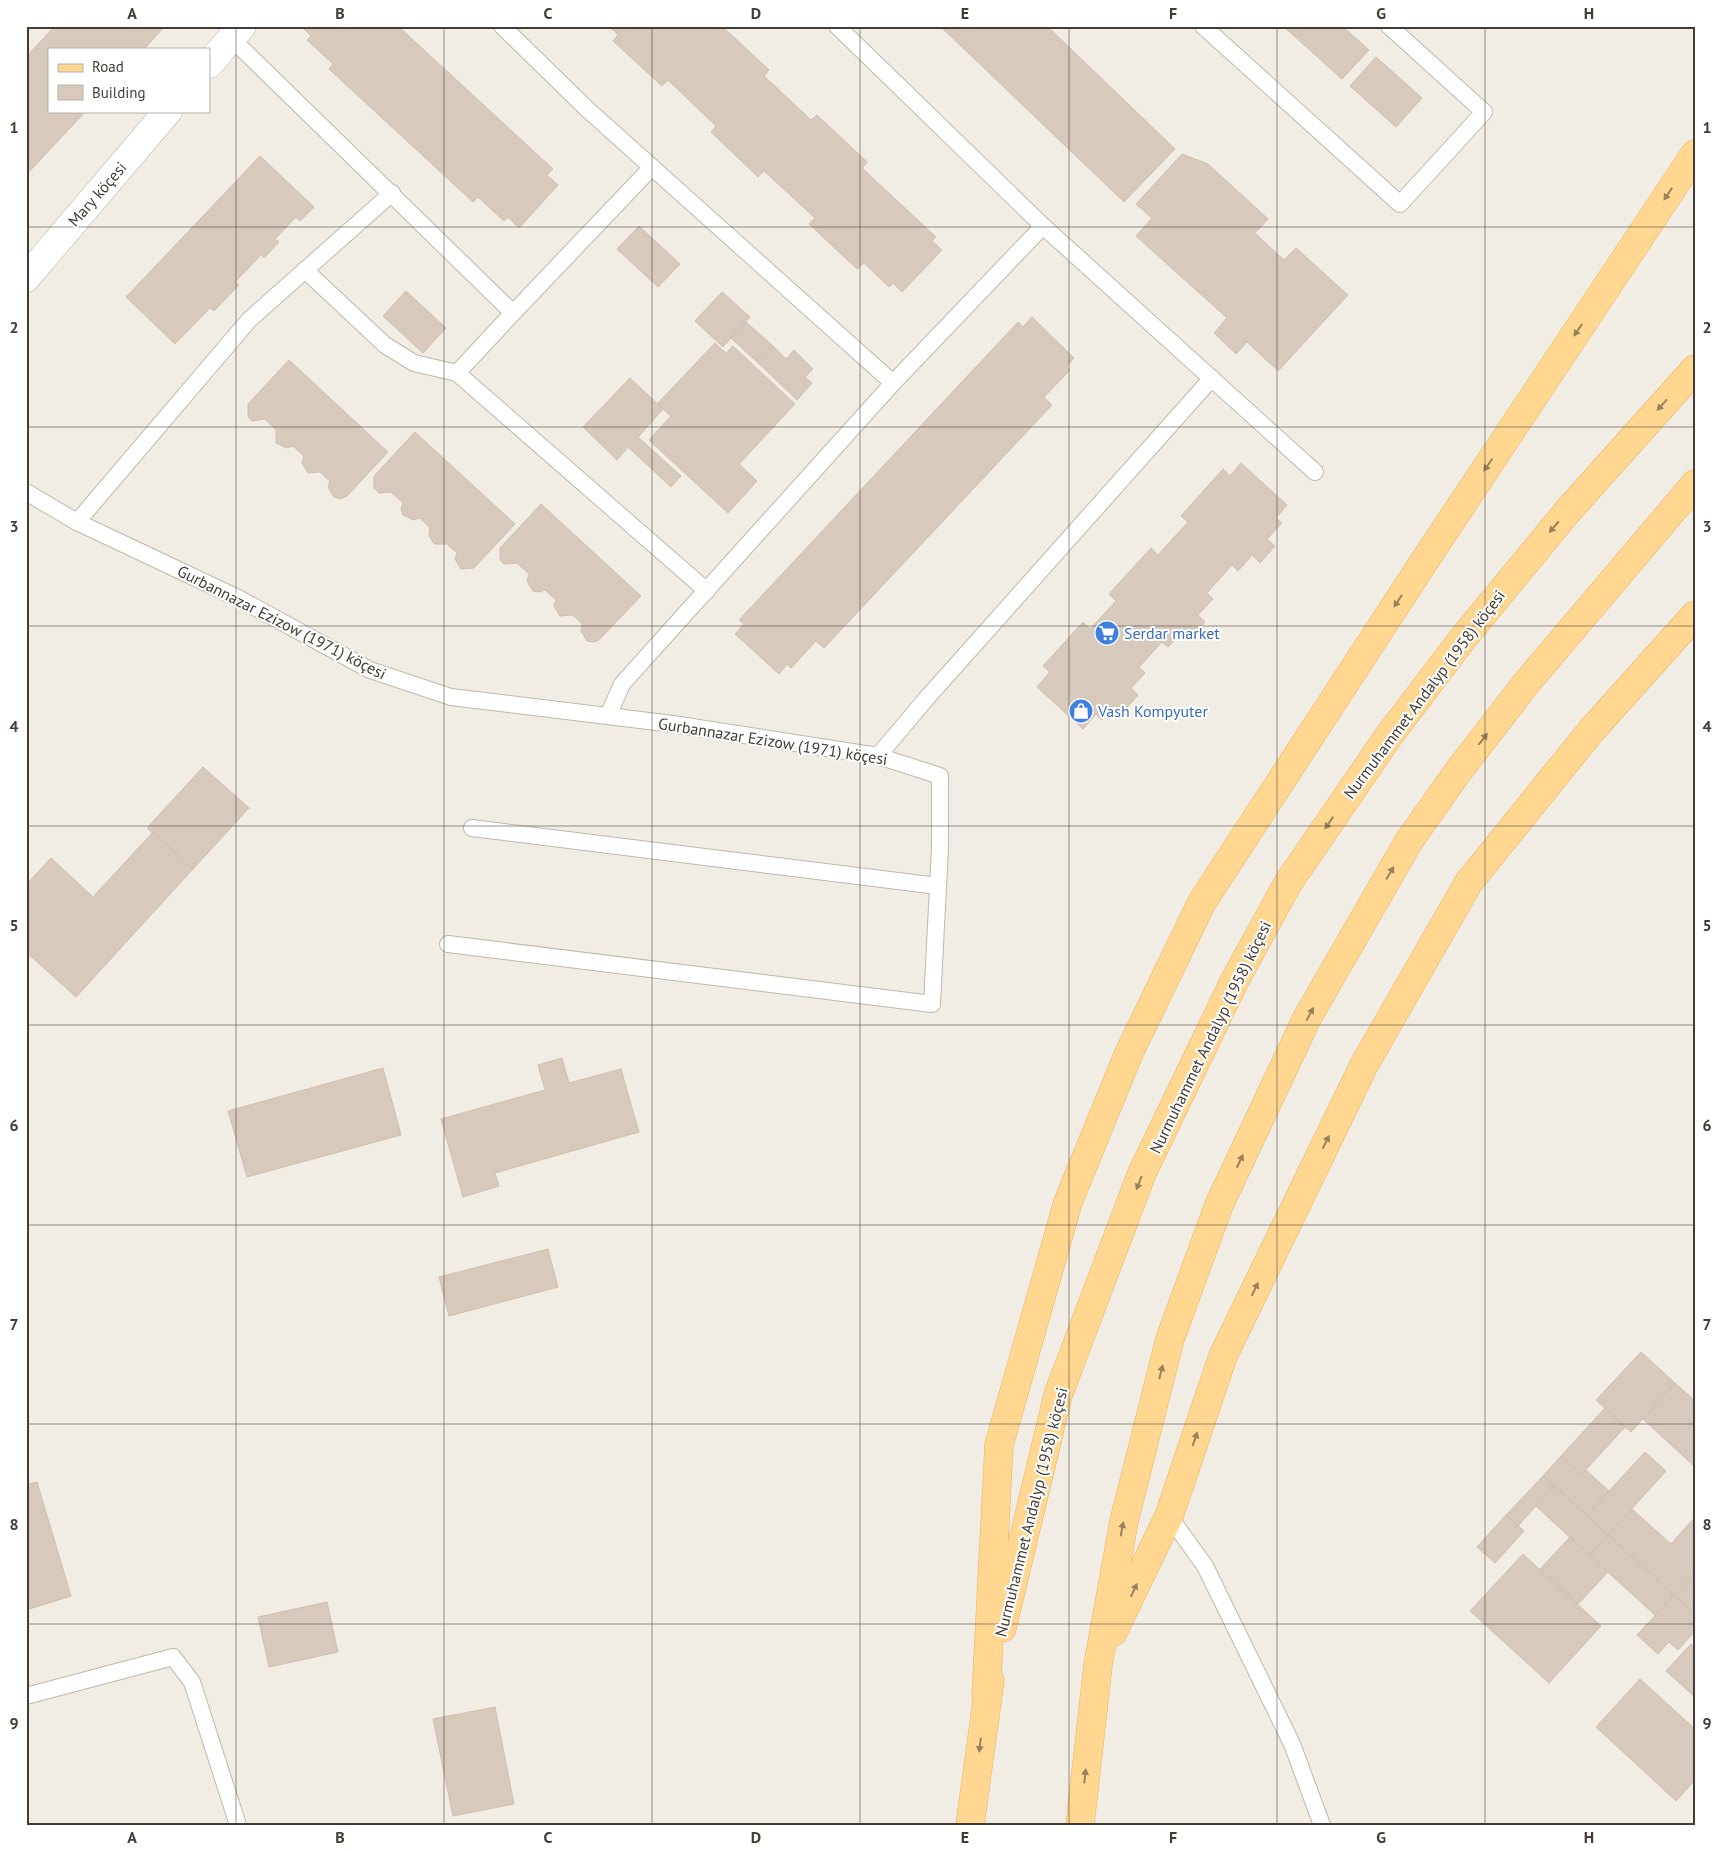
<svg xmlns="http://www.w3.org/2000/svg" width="1721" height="1851" font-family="'PT Sans',sans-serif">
  <rect width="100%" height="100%" fill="#f2ede4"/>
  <g fill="#d7cabc" stroke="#cfbfac">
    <polygon points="55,26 165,26 144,49 49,49 49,111 86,111 26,175 26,57"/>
    <polygon points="301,26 398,26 553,169 547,175 558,185 519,228 508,217 504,221 478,197 473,202 329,69 333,64 307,40 311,36"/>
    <polygon points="609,26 710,26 714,30 722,26 769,70 764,76 811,120 817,115 867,162 862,168 936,237 932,241 942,250 902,292 893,283 889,287 864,263 857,269 809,224 815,218 764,171 758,177 711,132 716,126 668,80 662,86 613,41 618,35"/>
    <polygon points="940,26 1047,26 1175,149 1124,202"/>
    <polygon points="1283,26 1342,26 1369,50 1342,79"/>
    <polygon points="1376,57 1422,98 1396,127 1350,86"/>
    <polygon points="1182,154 1208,164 1268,219 1255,233 1284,260 1296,248 1348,295 1278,371 1247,342 1236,354 1214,333 1227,318 1136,236 1152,218 1136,204"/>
    <polygon points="260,156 314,207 300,221 296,217 275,239 279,242 264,258 261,255 235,282 239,285 214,311 210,308 175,344 126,297"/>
    <polygon points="639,226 680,264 658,287 617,249"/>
    <polygon points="406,291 446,328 423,353 383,316"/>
    <polygon points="722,292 750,317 723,347 695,321"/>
    <polygon points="1032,317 1074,358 1066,367 1070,370 1044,397 1052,405 824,648 816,641 791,668 787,664 779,674 735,634 744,624 739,620 1018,322 1023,327"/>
    <polygon points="746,322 772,345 756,361 731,338"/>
    <polygon points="715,343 726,353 733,346 795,404 739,464 757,481 728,513 649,440 671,416 657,404"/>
    <polygon points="772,345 786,359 794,350 813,369 805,377 812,383 797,400 756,361"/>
    <polygon points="289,360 388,452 347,496 340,499 334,497 328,487 330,481 320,472 308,473 302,463 304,456 293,446 287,448 276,443 276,430 265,419 252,421 248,417 248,404"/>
    <polygon points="630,378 663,409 638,437 681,476 671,487 628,447 617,460 583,427"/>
    <polygon points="415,432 515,524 474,568 461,569 455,559 457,553 447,544 434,544 429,535 430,528 420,518 413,520 403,515 401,509 403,503 391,492 379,493 374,488 374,476"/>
    <polygon points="1241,463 1287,505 1276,518 1282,523 1267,539 1275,546 1260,563 1252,555 1238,571 1232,565 1207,593 1213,599 1198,615 1205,622 1189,640 1181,633 1168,647 1162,642 1139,667 1145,673 1131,688 1138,695 1123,712 1115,705 1102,720 1096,714 1083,729 1037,687 1050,672 1043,666 1083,622 1090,629 1116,601 1109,594 1151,548 1158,555 1188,522 1181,516 1223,469 1230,476"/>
    <polygon points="541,504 641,596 599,640 593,642 587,641 581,631 582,624 573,615 560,616 554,606 556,600 545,590 539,592 533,591 527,581 529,574 517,563 504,564 500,560 500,548"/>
    <polygon points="203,767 249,808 193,869 147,828"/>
    <polygon points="153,832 193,869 76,997 26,952 26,885 51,858 93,897"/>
    <polygon points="562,1058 569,1083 621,1069 639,1132 495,1173 499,1186 463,1197 441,1119 545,1090 538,1065"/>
    <polygon points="383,1068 401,1135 247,1177 228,1111"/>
    <polygon points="548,1249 558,1287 449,1316 439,1277"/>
    <polygon points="1641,1352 1675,1383 1631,1432 1596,1400"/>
    <polygon points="1675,1383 1695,1401 1695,1467 1643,1419"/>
    <polygon points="1605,1408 1625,1427 1581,1475 1561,1456"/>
    <polygon points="1645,1452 1666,1471 1608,1535 1587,1515"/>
    <polygon points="1561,1456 1581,1475 1586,1470 1609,1491 1587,1515 1543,1476"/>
    <polygon points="1543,1476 1554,1486 1518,1526 1506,1515"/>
    <polygon points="37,1482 71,1596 26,1610 26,1485"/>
    <polygon points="1554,1486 1608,1535 1589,1555 1536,1506"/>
    <polygon points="1632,1509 1671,1544 1695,1517 1695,1572 1674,1595 1608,1535"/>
    <polygon points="1506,1515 1524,1531 1495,1563 1477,1547"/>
    <polygon points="1608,1535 1674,1595 1655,1615 1589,1555"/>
    <polygon points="1570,1537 1608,1572 1578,1604 1540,1569"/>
    <polygon points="1523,1554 1601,1626 1549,1683 1470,1611"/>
    <polygon points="1695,1572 1695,1614 1674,1595"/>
    <polygon points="1674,1595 1695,1614 1695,1631 1678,1650 1669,1642 1658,1654 1637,1635"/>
    <polygon points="327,1602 338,1652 269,1667 258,1617"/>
    <polygon points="1691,1644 1695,1647 1695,1697 1666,1671"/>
    <polygon points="1640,1679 1695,1729 1695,1780 1676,1801 1596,1727"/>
    <polygon points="495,1707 514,1804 453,1816 433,1719"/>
  </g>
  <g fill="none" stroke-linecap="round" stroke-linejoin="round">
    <defs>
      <g id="lane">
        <polyline points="502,26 587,109 893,383"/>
        <polyline points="837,26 1043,226 1315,472"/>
        <polyline points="1203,26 1400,204 1484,112 1389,26"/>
        <polyline points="231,38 513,313 457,373 707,591"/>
        <polyline points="305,270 385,345 414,363 457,373"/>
        <polyline points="513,313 652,167"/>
        <polyline points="26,492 77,522 238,598 370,670 451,697 673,724 878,756 940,776 940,847 932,1004 448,944"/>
        <polyline points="77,522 249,320 392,193"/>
        <polyline points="608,716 622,684 893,383 1043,226"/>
        <polyline points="878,756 926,699 1212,378"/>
        <polyline points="472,828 938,886"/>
        <polyline points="1169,1516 1205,1566 1292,1744 1322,1825"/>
        <polyline points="26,1696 173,1657 192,1682 238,1825"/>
      </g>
      <g id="street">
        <polyline points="209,64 242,26"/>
        <polyline points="26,278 168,111"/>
      </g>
      <g id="primary">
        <polyline points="1002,1628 1058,1395 1142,1173 1235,980 1288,883 1388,737 1464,637 1567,512 1695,369"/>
        <polyline points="1113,1632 1169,1516 1223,1356 1364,1065 1469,882 1591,731 1695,615"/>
        <polyline points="986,1696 999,1445 1068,1202 1129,1053 1202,902 1431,551 1695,154"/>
        <polyline points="970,1825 990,1680"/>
        <polyline points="1080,1825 1098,1665 1124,1521 1170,1339 1219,1205 1307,1018 1409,841 1457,773 1524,686 1695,484"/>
      </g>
    </defs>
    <use href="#lane" stroke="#c1b7a9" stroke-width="18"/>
    <use href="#street" stroke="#c1b7a9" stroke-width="29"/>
    <use href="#primary" stroke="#e5b25f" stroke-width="29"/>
    <use href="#lane" stroke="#fff" stroke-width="16"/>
    <use href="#street" stroke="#fff" stroke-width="28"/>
    <use href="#primary" stroke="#ffd790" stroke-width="28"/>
  </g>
  <defs><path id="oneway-solid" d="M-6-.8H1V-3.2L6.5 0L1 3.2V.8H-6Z" transform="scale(1.25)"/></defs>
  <g fill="#98825d">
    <use href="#oneway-solid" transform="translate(1668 194) rotate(124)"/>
    <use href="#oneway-solid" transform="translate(1578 330) rotate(124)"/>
    <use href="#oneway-solid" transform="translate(1662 405) rotate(132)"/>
    <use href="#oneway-solid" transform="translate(1488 465) rotate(124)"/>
    <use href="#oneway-solid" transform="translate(1554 527) rotate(130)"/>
    <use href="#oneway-solid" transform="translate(1398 601) rotate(123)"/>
    <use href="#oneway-solid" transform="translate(1483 739) rotate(-52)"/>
    <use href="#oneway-solid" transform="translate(1329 823) rotate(124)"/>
    <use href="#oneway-solid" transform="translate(1390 873) rotate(-59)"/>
    <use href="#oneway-solid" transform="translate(1310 1014) rotate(-62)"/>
    <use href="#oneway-solid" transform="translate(1326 1142) rotate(-64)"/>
    <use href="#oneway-solid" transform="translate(1240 1161) rotate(-65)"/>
    <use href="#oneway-solid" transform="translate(1139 1183) rotate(111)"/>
    <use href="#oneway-solid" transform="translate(1255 1289) rotate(-64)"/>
    <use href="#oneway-solid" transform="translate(1161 1372) rotate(-76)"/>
    <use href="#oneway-solid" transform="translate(1195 1439) rotate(-71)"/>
    <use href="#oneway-solid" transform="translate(1122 1529) rotate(-80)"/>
    <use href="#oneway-solid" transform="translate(1134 1590) rotate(-65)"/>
    <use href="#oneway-solid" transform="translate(980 1745) rotate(97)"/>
    <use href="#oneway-solid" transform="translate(1085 1776) rotate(-84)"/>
  </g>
  <path fill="none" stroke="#443c34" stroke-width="1" stroke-opacity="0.55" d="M 236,26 L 236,1825M 444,26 L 444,1825M 652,26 L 652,1825M 860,26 L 860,1825M 1069,26 L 1069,1825M 1277,26 L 1277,1825M 1485,26 L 1485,1825M 26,227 L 1695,227M 26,427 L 1695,427M 26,626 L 1695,626M 26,826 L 1695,826M 26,1025 L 1695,1025M 26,1225 L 1695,1225M 26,1424 L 1695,1424M 26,1624 L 1695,1624"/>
  <defs>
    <symbol id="supermarket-disc" viewBox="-11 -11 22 22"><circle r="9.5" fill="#3f7fe0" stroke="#fff"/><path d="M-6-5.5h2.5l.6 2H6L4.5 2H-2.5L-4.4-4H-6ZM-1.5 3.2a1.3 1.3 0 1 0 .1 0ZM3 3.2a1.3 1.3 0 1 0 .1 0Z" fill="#fff"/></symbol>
    <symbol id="shop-disc" viewBox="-11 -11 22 22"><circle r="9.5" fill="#3f7fe0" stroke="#fff"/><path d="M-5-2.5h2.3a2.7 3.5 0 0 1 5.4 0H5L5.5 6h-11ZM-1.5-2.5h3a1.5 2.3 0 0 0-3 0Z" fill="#fff"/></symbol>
  </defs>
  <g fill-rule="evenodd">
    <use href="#supermarket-disc" x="1093" y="619" width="28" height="28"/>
    <use href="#shop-disc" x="1067" y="697" width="28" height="28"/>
  </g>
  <g text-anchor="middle" stroke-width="4" stroke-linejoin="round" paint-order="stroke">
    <g font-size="16" fill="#443c34" stroke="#fff">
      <text transform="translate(97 194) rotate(-49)" y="6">Mary köçesi</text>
      <text transform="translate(282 622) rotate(27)" y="6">Gurbannazar Ezizow (1971) köçesi</text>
      <text transform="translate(1424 694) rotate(-53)" y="6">Nurmuhammet Andalyp (1958) köçesi</text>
      <text transform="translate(773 741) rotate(9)" y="6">Gurbannazar Ezizow (1971) köçesi</text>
      <text transform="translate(1210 1037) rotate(-64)" y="6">Nurmuhammet Andalyp (1958) köçesi</text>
      <text transform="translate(1031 1512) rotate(-76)" y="6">Nurmuhammet Andalyp (1958) köçesi</text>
    </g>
    <g font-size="16" fill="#366cbe" stroke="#fff" text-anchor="start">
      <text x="1124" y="639">Serdar market</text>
      <text x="1098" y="717">Vash Kompyuter</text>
    </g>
  </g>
  <rect width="1721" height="1851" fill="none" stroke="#ffffff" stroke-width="55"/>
  <rect x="48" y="48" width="162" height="65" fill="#ffffff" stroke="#b4b1ae"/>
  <rect x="58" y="64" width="25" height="8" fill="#ffd790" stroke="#b4b1ae"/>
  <text x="92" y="72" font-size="15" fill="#443c34">Road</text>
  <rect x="58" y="85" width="25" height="15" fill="#d7cabc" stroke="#b4b1ae"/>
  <text x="92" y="98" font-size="15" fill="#443c34">Building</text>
  <rect x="28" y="28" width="1666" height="1796" fill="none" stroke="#443c34" stroke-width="2"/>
  <g font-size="16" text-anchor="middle" font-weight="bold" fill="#443c34">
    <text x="132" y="19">A</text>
    <text x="340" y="19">B</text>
    <text x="548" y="19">C</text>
    <text x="756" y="19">D</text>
    <text x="965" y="19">E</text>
    <text x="1173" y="19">F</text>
    <text x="1381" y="19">G</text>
    <text x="1589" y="19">H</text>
    <text x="14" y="133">1</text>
    <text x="1707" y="133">1</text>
    <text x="14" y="333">2</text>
    <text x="1707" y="333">2</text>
    <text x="14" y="532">3</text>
    <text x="1707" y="532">3</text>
    <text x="14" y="732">4</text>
    <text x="1707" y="732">4</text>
    <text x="14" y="931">5</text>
    <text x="1707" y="931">5</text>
    <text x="14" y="1131">6</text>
    <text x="1707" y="1131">6</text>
    <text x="14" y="1330">7</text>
    <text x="1707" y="1330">7</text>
    <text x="14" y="1530">8</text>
    <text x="1707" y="1530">8</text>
    <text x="14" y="1729">9</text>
    <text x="1707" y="1729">9</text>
    <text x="132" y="1843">A</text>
    <text x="340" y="1843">B</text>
    <text x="548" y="1843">C</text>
    <text x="756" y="1843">D</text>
    <text x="965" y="1843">E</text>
    <text x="1173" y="1843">F</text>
    <text x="1381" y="1843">G</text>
    <text x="1589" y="1843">H</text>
  </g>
</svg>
